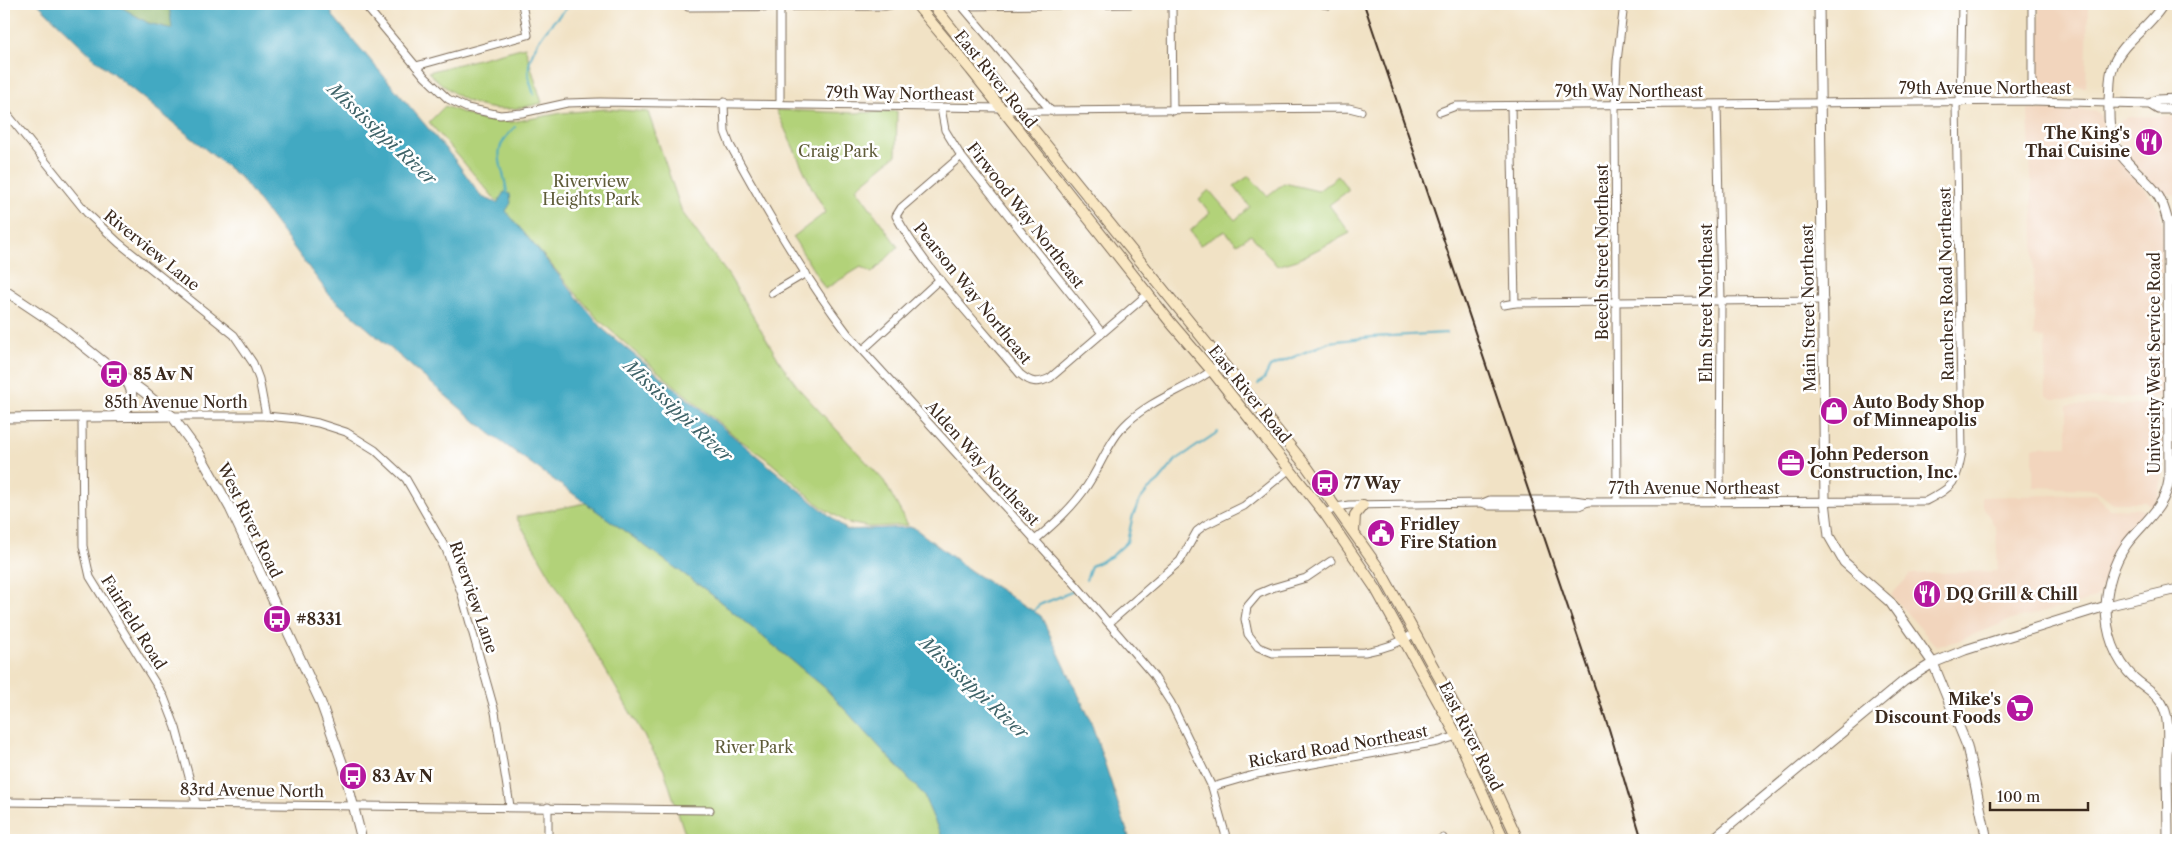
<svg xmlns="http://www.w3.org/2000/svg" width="2182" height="844" font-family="'Libre Caslon Text',serif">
  <rect width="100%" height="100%" fill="#fff"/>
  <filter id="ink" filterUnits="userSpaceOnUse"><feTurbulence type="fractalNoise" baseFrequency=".02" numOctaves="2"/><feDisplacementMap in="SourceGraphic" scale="10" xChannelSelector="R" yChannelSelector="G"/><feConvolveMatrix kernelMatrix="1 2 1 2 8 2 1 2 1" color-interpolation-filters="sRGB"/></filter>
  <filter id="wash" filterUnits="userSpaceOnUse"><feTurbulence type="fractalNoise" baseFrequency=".0096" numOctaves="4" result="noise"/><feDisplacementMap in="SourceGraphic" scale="20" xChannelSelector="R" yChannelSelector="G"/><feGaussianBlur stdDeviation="1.12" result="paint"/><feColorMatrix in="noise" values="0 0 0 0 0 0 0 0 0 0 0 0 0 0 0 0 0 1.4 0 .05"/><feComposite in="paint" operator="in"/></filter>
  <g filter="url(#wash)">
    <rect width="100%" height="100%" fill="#f1e2c5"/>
    <g fill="#f2d5bd">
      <polygon points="2039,4 2088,4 2086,87 2039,86"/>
      <polygon points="2077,109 2098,112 2102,119 2107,143 2117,157 2146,190 2160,210 2162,224 2163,397 2052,399 2046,395 2045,338 2034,337 2034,239 2028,110"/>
      <polygon points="2128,116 2178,117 2178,195 2161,194 2129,158 2115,130 2120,121"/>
      <polygon points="2067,405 2163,405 2163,475 2158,497 2153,507 2146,502 2112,502 2095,489 2033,487 2033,447 2067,446"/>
      <polygon points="2095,494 2109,508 2141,509 2146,514 2113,549 2099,595 2084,602 2011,620 1955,642 1936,646 1891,595 1911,574 1998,571 1996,528 1984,508 1981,497"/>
    </g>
    <g fill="#b2d279" stroke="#767e4c">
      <path d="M 525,47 L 542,103 C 491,117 466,107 428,72 Z"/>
      <polygon points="445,106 481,120 512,122 562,113 605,109 648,112 682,212 729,276 780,362 800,390 884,481 908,525 869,527 848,523 823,508 768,460 736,437 636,353 597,318 429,122"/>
      <polygon points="776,110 854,113 897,111 896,155 856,188 898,247 872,273 861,267 825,289 793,237 826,212 812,188"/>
      <polygon points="1249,176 1267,196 1284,183 1318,191 1338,176 1349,190 1329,205 1350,233 1297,260 1277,266 1251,235 1237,244 1225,231 1200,245 1190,231 1210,213 1199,199 1209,190 1235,220 1250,207 1234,186"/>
      <polygon points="586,503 706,590 824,687 923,794 943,840 687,840 664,770 516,517"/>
    </g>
    <polygon fill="#8db469" stroke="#646f44" points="116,4 169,4 173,29 148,23"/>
    <polygon fill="#42a9c2" stroke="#3e6a70" points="38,4 116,4 148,23 172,29 169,4 328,4 333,16 455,160 482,197 497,203 504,192 510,194 511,203 506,211 604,330 847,530 913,527 971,571 1041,616 1090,719 1130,840 943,840 923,794 824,687 706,590 489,433 331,297 242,179 95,59"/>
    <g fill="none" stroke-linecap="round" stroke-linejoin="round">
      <g stroke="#42a9c2" stroke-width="2">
        <path d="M 534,95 C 531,85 527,75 529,65 C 533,41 554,20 571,4"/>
        <path d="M 507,193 C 503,161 488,153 515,127"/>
        <polyline points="1258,384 1264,379 1270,367 1329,342 1372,337 1447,333"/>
        <polyline points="1086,580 1091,566 1112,556 1127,542 1133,515 1140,500 1148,490 1159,481 1176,460 1218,432"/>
        <polyline points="1033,612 1039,605 1074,591"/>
      </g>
    </g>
  </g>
  <g filter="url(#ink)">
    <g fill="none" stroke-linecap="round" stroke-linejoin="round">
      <defs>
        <g id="minor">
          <polyline points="364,4 425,77 448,99 467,108 500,115 522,113 567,103 600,102 1001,108 1020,111 1051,111 1349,108 1361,111"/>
          <polyline points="1172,4 1173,111"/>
          <polyline points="1323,4 1329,5"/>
          <polyline points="961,5 1051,111"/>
          <polyline points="962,6 1130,4"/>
          <polyline points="688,7 885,6 895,4"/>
          <polyline points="780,7 780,104"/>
          <polyline points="416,66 528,35 522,4"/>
          <polyline points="2032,101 2032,4"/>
          <path d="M 724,102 L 725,132 L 730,145 C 765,209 803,275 848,334 L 1075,584 L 1153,675 L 1171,703 L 1212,787 L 1227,840"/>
          <polyline points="1960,103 1962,4"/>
          <polyline points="1717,105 1721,301 1720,501"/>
          <polyline points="1511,106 1515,303"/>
          <polyline points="941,108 945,130 961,156 1102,333"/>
          <polyline points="4,110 87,213 119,243 234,335 253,363 259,379 266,416"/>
          <polyline points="1440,112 1456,106 2032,101 2109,103"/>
          <path d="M 961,156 L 901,208 L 896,216 C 926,271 980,326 1020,374 C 1031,383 1037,384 1050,378 L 1149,293"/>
          <polyline points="772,293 806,273"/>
          <polyline points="1504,305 1515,303 1824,300"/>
          <polyline points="863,350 940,279"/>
          <polyline points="172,416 266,416 297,419 318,423 346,432 375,450 406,479 446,549 462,595 495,712 510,806"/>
          <polyline points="82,418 83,546 90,577 164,697 176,728 196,803"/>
          <polyline points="1617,501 1615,105 1617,61 1624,4"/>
          <polyline points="1483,503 1489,506 1579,506 1588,502"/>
          <path d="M 1325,514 L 1336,507 L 1349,505 L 1483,503 L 1490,500 L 1574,500 L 1588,502 L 1926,501 C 1955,486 1956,483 1962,452 L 1956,103"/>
          <path d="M 1034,541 C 1054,524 1073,507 1087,486 C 1102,464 1109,439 1129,421 C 1156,396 1195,387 1222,362"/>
          <path d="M 1331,561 L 1306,578 L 1272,588 L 1258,594 L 1247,607 L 1245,619 L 1248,634 L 1258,647 L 1273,653 L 1365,652 C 1383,649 1400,643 1415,633"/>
          <polyline points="1109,623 1180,561 1197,531 1205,525 1244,506 1291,468"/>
          <polyline points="1212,787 1257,774 1438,742 1457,736 1468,730"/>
          <polyline points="4,802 710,810"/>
          <polyline points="548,807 548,840"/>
          <polyline points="1439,840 1443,838"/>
        </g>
        <g id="tertiary">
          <polyline points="1819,4 1825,501 1829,536 1844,562 1890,602 1933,663 1967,746 1987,840"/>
          <path d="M 2163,4 C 2151,27 2122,41 2113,66 C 2109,76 2110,89 2109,100 C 2109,112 2108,126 2112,138 C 2119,160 2141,173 2155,191 C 2162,200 2165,211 2168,222 L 2169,480 C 2165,509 2142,523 2126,545 C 2114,562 2107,586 2106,606 C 2106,633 2115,660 2134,678 C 2146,689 2160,694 2165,711 C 2170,726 2167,744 2167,760 C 2167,787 2168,814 2168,840"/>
          <polyline points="2109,103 2150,104 2158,109 2178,109"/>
          <polyline points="2150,104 2157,100 2178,99"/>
          <polyline points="4,290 61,328 111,368 144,392 172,416 199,453 230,508 321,703 343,765 362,840"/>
          <path d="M 117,415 C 132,409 136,395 127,382"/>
          <polyline points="4,418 172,416"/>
          <polyline points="1712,840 1904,681 1933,663 1965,650 2106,606 2178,589"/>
        </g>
        <g id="secondary">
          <polyline points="916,4 971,70 1171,323 1212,371 1325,514 1376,589 1457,736 1504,840"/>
          <polyline points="932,4 1307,467 1380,570 1468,730 1518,840"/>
          <polyline points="1354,532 1355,515 1363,505"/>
        </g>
      </defs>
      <use href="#minor" stroke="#7b6a58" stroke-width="9"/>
      <use href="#tertiary" stroke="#7b6a58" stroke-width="11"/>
      <use href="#secondary" stroke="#7b6a58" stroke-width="12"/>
      <use href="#minor" stroke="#fff" stroke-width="7"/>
      <use href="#tertiary" stroke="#fff" stroke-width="9"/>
      <use href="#secondary" stroke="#f9e7c3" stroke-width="10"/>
      <polyline stroke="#3b2a1e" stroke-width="2" points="1364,4 1609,729 1642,840"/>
    </g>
  </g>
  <defs>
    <symbol id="restaurant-disc" viewBox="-11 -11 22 22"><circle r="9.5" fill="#b5179e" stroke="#fff"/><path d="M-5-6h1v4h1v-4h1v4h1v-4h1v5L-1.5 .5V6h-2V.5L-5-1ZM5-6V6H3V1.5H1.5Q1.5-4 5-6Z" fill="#fff"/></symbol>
    <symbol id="bus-disc" viewBox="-11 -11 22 22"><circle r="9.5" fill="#b5179e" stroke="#fff"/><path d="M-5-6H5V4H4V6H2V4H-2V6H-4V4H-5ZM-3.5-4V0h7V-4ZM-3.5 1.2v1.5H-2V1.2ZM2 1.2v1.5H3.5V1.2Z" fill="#fff"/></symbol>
    <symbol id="shop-disc" viewBox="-11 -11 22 22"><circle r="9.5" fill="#b5179e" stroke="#fff"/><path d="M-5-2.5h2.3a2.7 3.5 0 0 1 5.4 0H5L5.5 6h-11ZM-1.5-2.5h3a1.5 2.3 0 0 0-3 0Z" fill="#fff"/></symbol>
    <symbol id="office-disc" viewBox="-11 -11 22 22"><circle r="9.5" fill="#b5179e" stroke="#fff"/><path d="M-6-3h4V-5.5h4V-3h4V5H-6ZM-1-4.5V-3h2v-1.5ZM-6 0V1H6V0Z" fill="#fff"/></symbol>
    <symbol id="civic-disc" viewBox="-11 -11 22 22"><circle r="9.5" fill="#b5179e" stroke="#fff"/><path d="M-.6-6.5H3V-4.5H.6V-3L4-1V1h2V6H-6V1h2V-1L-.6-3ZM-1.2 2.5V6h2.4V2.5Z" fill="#fff"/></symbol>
    <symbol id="supermarket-disc" viewBox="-11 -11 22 22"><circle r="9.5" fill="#b5179e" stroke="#fff"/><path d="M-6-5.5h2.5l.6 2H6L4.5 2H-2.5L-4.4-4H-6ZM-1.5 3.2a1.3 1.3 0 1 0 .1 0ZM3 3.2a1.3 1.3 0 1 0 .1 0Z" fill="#fff"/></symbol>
  </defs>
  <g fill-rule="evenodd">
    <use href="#restaurant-disc" x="2133" y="126" width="32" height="32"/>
    <use href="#bus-disc" x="98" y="358" width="32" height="32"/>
    <use href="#shop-disc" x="1818" y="395" width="32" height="32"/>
    <use href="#office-disc" x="1775" y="447" width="32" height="32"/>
    <use href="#bus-disc" x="1309" y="467" width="32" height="32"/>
    <use href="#civic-disc" x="1365" y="517" width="32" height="32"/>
    <use href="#restaurant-disc" x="1911" y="578" width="32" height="32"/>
    <use href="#bus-disc" x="261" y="603" width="32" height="32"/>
    <use href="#supermarket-disc" x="2004" y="692" width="32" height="32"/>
    <use href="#bus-disc" x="337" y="760" width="32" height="32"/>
  </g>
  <g text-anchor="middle" stroke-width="5" stroke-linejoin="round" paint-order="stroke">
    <g font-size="16" fill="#3b2a1e" stroke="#fff">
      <text transform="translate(996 79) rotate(51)" y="6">East River Road</text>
      <text x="1985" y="94">79th Avenue Northeast</text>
      <text x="1629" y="97">79th Way Northeast</text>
      <text transform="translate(900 93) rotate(1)" y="6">79th Way Northeast</text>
      <text transform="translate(1026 215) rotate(52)" y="6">Firwood Way Northeast</text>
      <text transform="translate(152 250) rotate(39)" y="6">Riverview Lane</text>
      <text transform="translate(1602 252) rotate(-90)" y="6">Beech Street Northeast</text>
      <text transform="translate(1946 284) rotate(-91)" y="6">Ranchers Road Northeast</text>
      <text transform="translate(973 293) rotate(51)" y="6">Pearson Way Northeast</text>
      <text transform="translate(1706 303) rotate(-90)" y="6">Elm Street Northeast</text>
      <text transform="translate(1808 308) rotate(-91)" y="6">Main Street Northeast</text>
      <text transform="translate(2154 363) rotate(-90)" y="6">University West Service Road</text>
      <text transform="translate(1250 394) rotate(51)" y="6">East River Road</text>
      <text x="176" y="408">85th Avenue North</text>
      <text transform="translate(983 463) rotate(48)" y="6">Alden Way Northeast</text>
      <text x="1694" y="494">77th Avenue Northeast</text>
      <text transform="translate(250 520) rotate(64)" y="6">West River Road</text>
      <text transform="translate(474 597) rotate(71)" y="6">Riverview Lane</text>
      <text transform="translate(134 622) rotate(58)" y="6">Fairfield Road</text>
      <text transform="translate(1471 736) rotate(63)" y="6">East River Road</text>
      <text transform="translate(1338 746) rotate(-10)" y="6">Rickard Road Northeast</text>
      <text transform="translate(252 790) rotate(1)" y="6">83rd Avenue North</text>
    </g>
    <g font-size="16" font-weight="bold" fill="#3b2a1e" stroke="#fff" text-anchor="start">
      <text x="2130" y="139" text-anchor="end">The King's<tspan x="2130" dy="18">Thai Cuisine</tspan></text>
      <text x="133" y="380">85 Av N</text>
      <text x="1853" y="408">Auto Body Shop<tspan x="1853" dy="18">of Minneapolis</tspan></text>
      <text x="1810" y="460">John Pederson<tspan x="1810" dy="18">Construction, Inc.</tspan></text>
      <text x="1344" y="489">77 Way</text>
      <text x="1400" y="530">Fridley<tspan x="1400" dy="18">Fire Station</tspan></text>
      <text x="1946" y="600">DQ Grill &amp; Chill</text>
      <text x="296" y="625">#8331</text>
      <text x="2001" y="705" text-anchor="end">Mike's<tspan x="2001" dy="18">Discount Foods</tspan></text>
      <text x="372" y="782">83 Av N</text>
    </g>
    <g font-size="16" fill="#5f5c39" stroke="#fff">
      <text x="838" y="157">Craig Park</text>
      <text x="591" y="187">Riverview<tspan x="591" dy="18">Heights Park</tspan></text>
      <text x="754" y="753">River Park</text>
    </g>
    <g font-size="18" font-style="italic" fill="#3e6368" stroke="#fff">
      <text transform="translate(382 134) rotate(43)" y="6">Mississippi River</text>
      <text transform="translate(678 411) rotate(43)" y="6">Mississippi River</text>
      <text transform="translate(974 688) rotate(43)" y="6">Mississippi River</text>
    </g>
  </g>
  <rect width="2182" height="844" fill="none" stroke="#fff" stroke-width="20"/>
  <path d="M1990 802v8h98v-8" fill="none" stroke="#3b2a1e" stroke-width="2.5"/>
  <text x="1997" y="802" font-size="15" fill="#3b2a1e" stroke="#ffffff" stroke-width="4" paint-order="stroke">100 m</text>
</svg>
